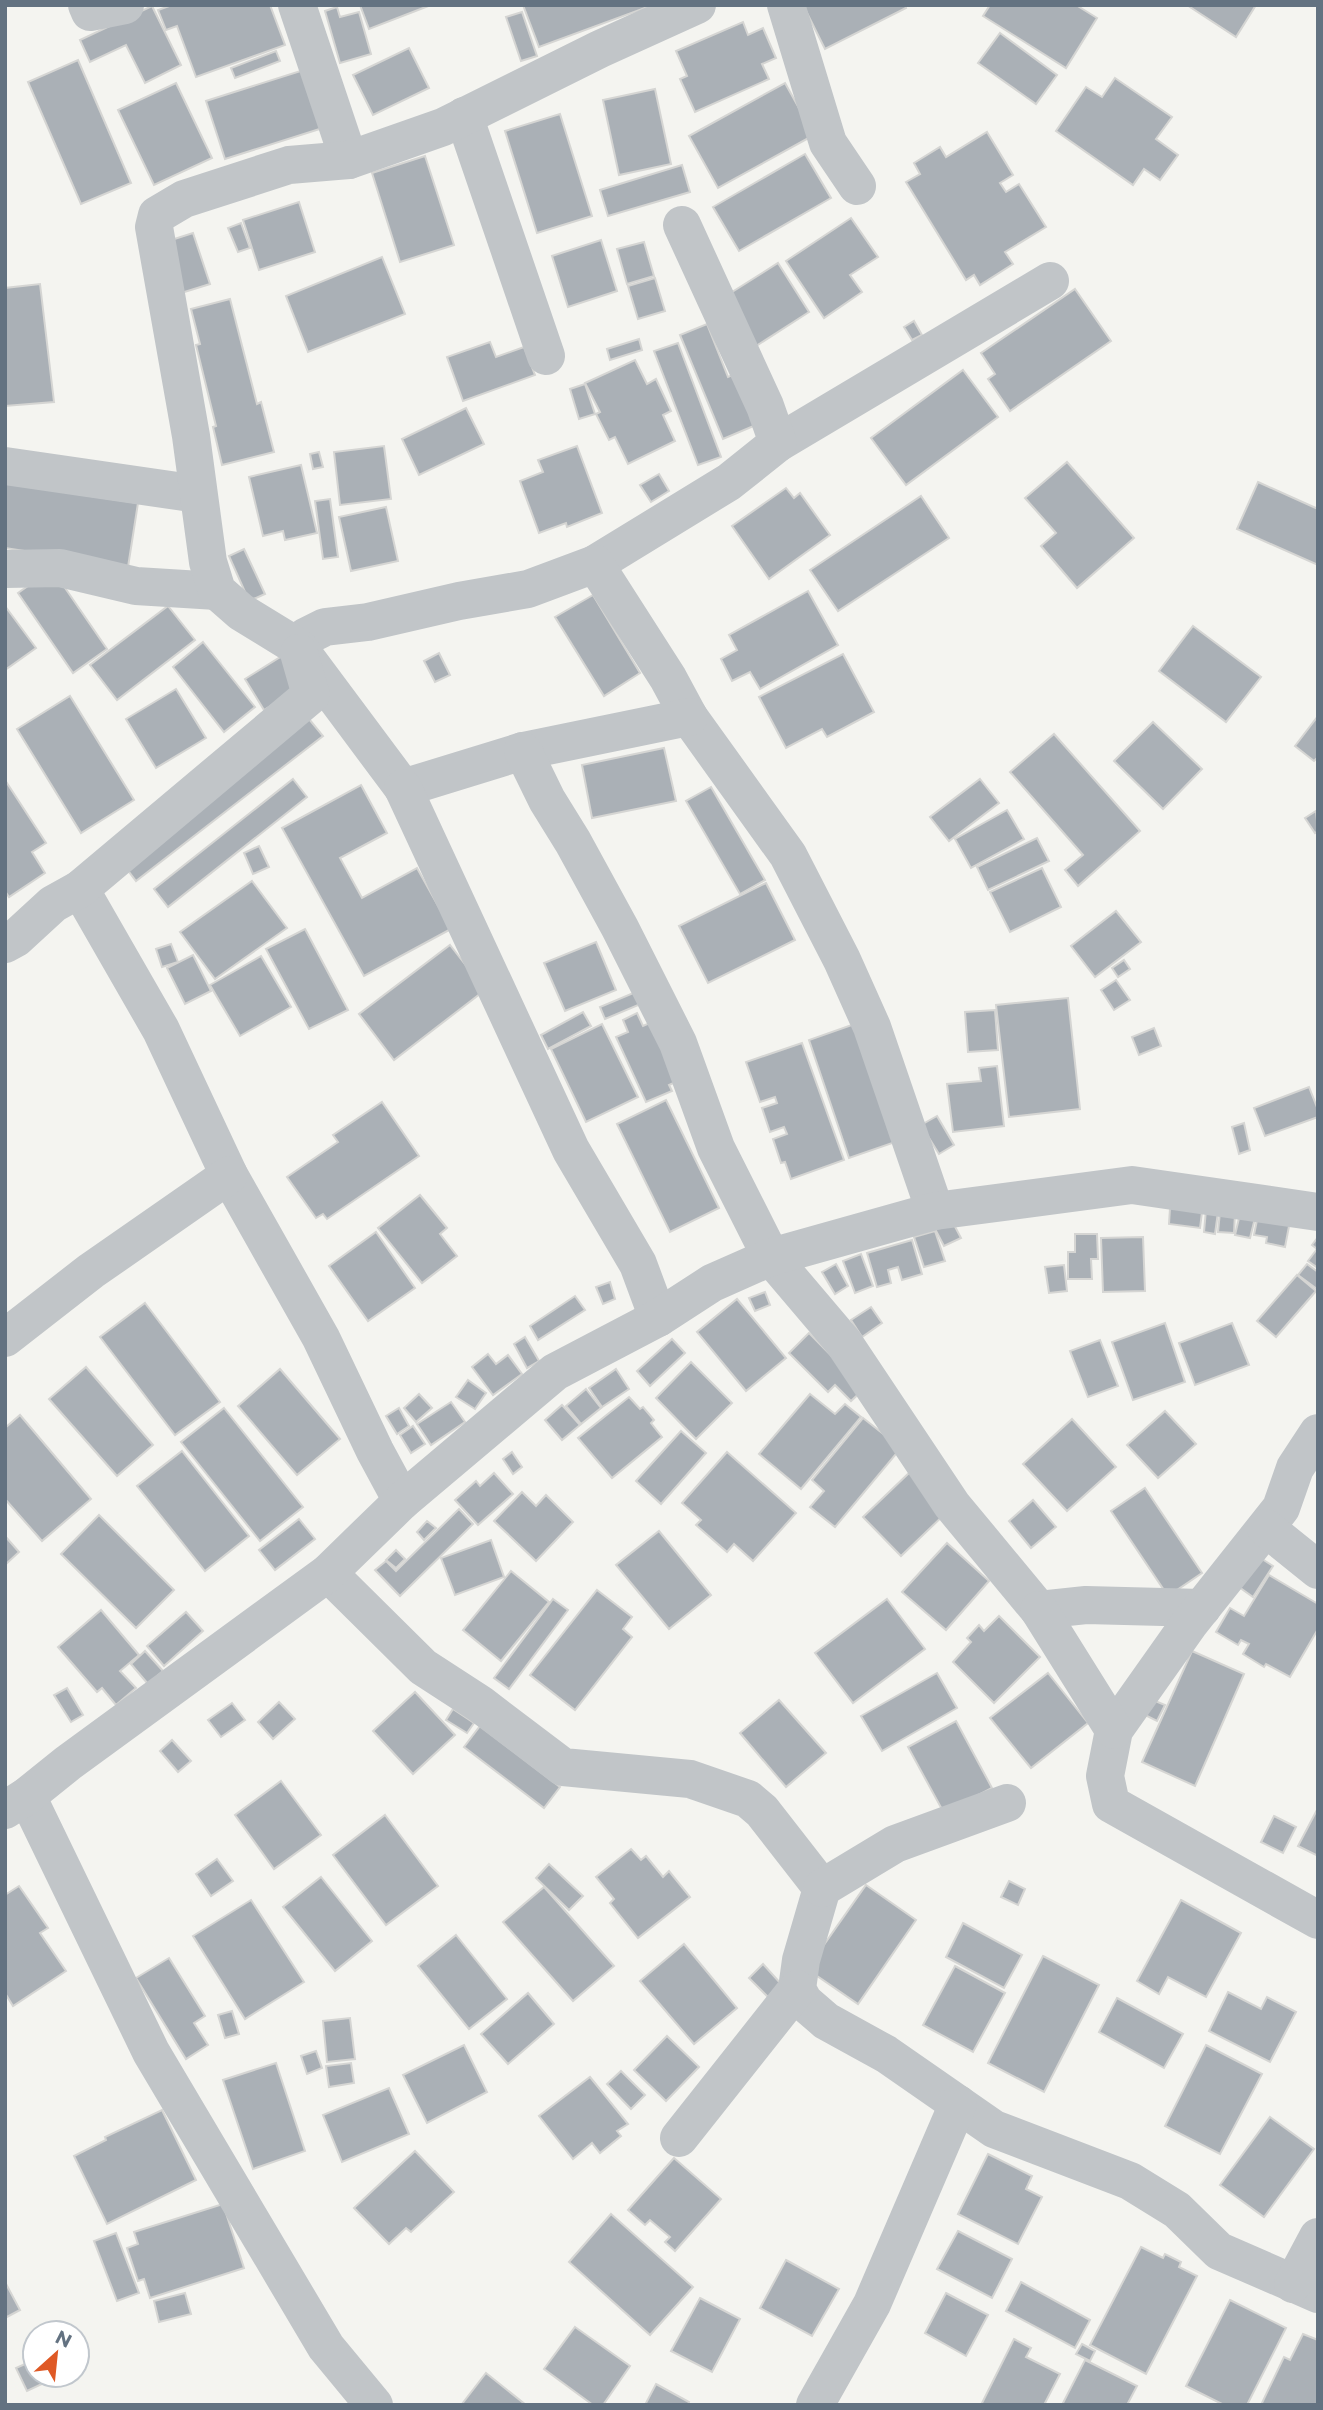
<svg xmlns="http://www.w3.org/2000/svg" width="1323" height="2410" font-family="Montserrat,sans-serif">
  <rect width="100%" height="100%" fill="#f4f4f0"/>
  <g fill="#aab0b6" stroke="#d5d5d3" stroke-width="2">
    <polygon points="172,5 270,5 285,45 196,77 177,26 166,30 158,10"/>
    <polygon points="360,5 431,5 369,29"/>
    <polygon points="523,5 644,5 645,8 539,47"/>
    <polygon points="803,5 905,5 906,8 825,49"/>
    <polygon points="990,5 1076,5 1097,18 1066,68 983,16"/>
    <polygon points="1187,5 1256,5 1236,37"/>
    <polygon points="152,6 181,65 145,83 126,45 90,62 80,40"/>
    <polygon points="337,7 340,17 359,12 371,54 340,63 325,11"/>
    <polygon points="522,12 537,56 521,61 506,17"/>
    <polygon points="743,22 748,35 763,28 776,58 762,64 769,79 695,112 680,79 687,76 676,51"/>
    <polygon points="1000,33 1057,75 1036,104 978,63"/>
    <polygon points="409,48 429,88 373,115 353,75"/>
    <polygon points="276,51 280,61 235,78 231,68"/>
    <polygon points="78,60 131,183 81,204 28,82"/>
    <polygon points="310,68 329,126 225,159 206,101"/>
    <polygon points="1115,78 1172,117 1156,139 1178,155 1160,180 1144,169 1133,185 1056,131 1086,87 1102,97"/>
    <polygon points="176,83 212,158 154,185 118,110"/>
    <polygon points="785,83 814,135 718,188 689,136"/>
    <polygon points="655,89 671,164 619,175 603,100"/>
    <polygon points="560,114 592,216 537,233 505,131"/>
    <polygon points="987,132 1013,175 1000,183 1006,192 1019,184 1046,227 1005,252 1013,264 980,285 974,275 966,280 906,182 920,174 914,163 940,147 946,157"/>
    <polygon points="805,154 831,198 739,251 713,207"/>
    <polygon points="425,156 454,245 400,262 372,173"/>
    <polygon points="682,165 690,192 608,216 600,190"/>
    <polygon points="299,202 315,252 259,270 243,220"/>
    <polygon points="851,218 878,257 850,275 862,292 824,318 786,261"/>
    <polygon points="241,223 250,248 238,252 228,228"/>
    <polygon points="193,233 210,284 178,294 162,243"/>
    <polygon points="601,240 617,291 568,307 552,256"/>
    <polygon points="644,242 654,276 627,284 617,249"/>
    <polygon points="382,257 405,314 308,352 286,296"/>
    <polygon points="778,263 809,312 753,348 721,299"/>
    <polygon points="655,278 665,311 638,319 628,286"/>
    <polygon points="40,284 54,402 5,406 5,288"/>
    <polygon points="1075,289 1111,341 1010,411 988,379 995,374 981,353"/>
    <polygon points="230,299 257,404 261,402 274,452 222,465 213,427 216,426 196,345 200,344 191,309"/>
    <polygon points="914,321 922,335 912,340 904,327"/>
    <polygon points="707,324 728,377 742,371 763,422 723,439 680,335"/>
    <polygon points="639,339 642,350 610,360 607,349"/>
    <polygon points="490,342 496,357 524,347 535,375 463,401 447,357"/>
    <polygon points="678,343 721,457 698,465 654,351"/>
    <polygon points="635,360 647,384 656,379 671,411 663,415 675,441 628,464 615,437 609,440 596,414 600,412 585,383"/>
    <polygon points="963,370 998,417 906,485 871,438"/>
    <polygon points="585,384 595,414 579,419 570,389"/>
    <polygon points="466,408 484,444 419,475 402,439"/>
    <polygon points="384,446 391,499 340,505 334,452"/>
    <polygon points="577,446 602,513 567,527 566,523 539,533 520,481 543,472 538,460"/>
    <polygon points="319,452 323,467 313,469 310,454"/>
    <polygon points="1067,462 1134,538 1077,588 1041,546 1056,533 1025,498"/>
    <polygon points="301,465 317,533 285,540 283,531 263,536 249,477"/>
    <polygon points="659,474 669,491 651,502 640,485"/>
    <polygon points="1258,482 1318,509 1318,565 1237,529"/>
    <polygon points="5,483 138,503 128,567 5,548"/>
    <polygon points="786,488 794,498 800,493 830,535 769,579 732,526"/>
    <polygon points="921,496 949,538 838,611 810,570"/>
    <polygon points="330,499 338,557 323,559 315,501"/>
    <polygon points="386,507 398,561 351,571 339,517"/>
    <polygon points="244,549 265,594 249,601 229,556"/>
    <polygon points="52,569 107,649 73,673 18,593"/>
    <polygon points="808,591 838,645 760,689 750,672 732,681 721,659 737,650 729,635"/>
    <polygon points="593,595 640,673 604,696 555,617"/>
    <polygon points="5,606 36,648 5,670"/>
    <polygon points="168,606 195,640 117,700 90,665"/>
    <polygon points="1193,626 1261,677 1226,722 1159,671"/>
    <polygon points="203,642 255,707 224,732 173,667"/>
    <polygon points="439,653 450,675 435,682 424,661"/>
    <polygon points="843,654 874,712 827,737 822,729 786,748 759,697"/>
    <polygon points="282,656 301,687 264,710 245,679"/>
    <polygon points="176,689 206,738 156,768 126,719"/>
    <polygon points="70,696 134,800 81,833 17,729"/>
    <polygon points="1318,716 1318,757 1314,761 1295,746"/>
    <polygon points="309,719 323,736 136,881 123,864"/>
    <polygon points="1153,722 1202,769 1163,809 1114,761"/>
    <polygon points="1054,734 1140,831 1078,886 1065,870 1083,855 1010,772"/>
    <polygon points="664,748 676,801 592,818 582,765"/>
    <polygon points="293,779 307,797 168,907 154,889"/>
    <polygon points="980,779 999,803 949,841 930,817"/>
    <polygon points="5,780 46,843 32,852 45,873 9,897 5,891"/>
    <polygon points="361,785 387,833 340,858 362,898 417,868 451,929 364,976 282,828"/>
    <polygon points="711,787 765,880 740,894 686,801"/>
    <polygon points="1007,810 1024,839 971,868 955,839"/>
    <polygon points="1316,811 1318,831 1315,833 1305,818"/>
    <polygon points="1037,838 1049,861 988,890 977,867"/>
    <polygon points="259,846 269,867 253,874 244,853"/>
    <polygon points="1042,868 1061,907 1010,932 990,892"/>
    <polygon points="252,881 287,928 215,979 180,932"/>
    <polygon points="766,883 795,940 708,983 679,926"/>
    <polygon points="1116,911 1141,942 1095,977 1071,946"/>
    <polygon points="305,929 348,1010 309,1029 266,949"/>
    <polygon points="596,942 616,990 565,1011 544,963"/>
    <polygon points="171,944 178,962 162,967 156,949"/>
    <polygon points="450,945 485,990 394,1060 359,1014"/>
    <polygon points="193,955 211,991 185,1004 167,968"/>
    <polygon points="261,956 291,1007 240,1036 210,985"/>
    <polygon points="1124,960 1130,969 1118,977 1112,968"/>
    <polygon points="1116,980 1130,1000 1114,1010 1101,990"/>
    <polygon points="638,991 643,1003 605,1019 600,1007"/>
    <polygon points="1068,998 1080,1109 1009,1117 996,1005"/>
    <polygon points="995,1010 998,1050 968,1052 965,1012"/>
    <polygon points="583,1012 591,1026 548,1049 541,1035"/>
    <polygon points="637,1013 643,1026 652,1022 680,1080 669,1085 672,1091 646,1102 616,1037 628,1032 623,1020"/>
    <polygon points="863,1021 904,1139 849,1158 809,1040"/>
    <polygon points="602,1024 638,1097 586,1122 551,1049"/>
    <polygon points="1154,1028 1161,1046 1139,1055 1132,1037"/>
    <polygon points="802,1043 844,1160 791,1179 785,1162 781,1163 773,1139 787,1134 784,1127 770,1132 762,1108 777,1103 775,1097 760,1102 746,1062"/>
    <polygon points="997,1066 1004,1126 953,1132 947,1084 981,1081 979,1068"/>
    <polygon points="1309,1087 1318,1110 1318,1117 1265,1136 1254,1108"/>
    <polygon points="666,1100 719,1208 670,1232 617,1124"/>
    <polygon points="382,1102 419,1156 327,1219 323,1214 316,1218 287,1177 338,1142 333,1135"/>
    <polygon points="937,1116 954,1145 939,1154 921,1125"/>
    <polygon points="1244,1123 1250,1150 1239,1154 1232,1127"/>
    <polygon points="420,1195 447,1228 440,1234 457,1256 422,1283 378,1228"/>
    <polygon points="1170,1208 1202,1212 1200,1228 1169,1224"/>
    <polygon points="1206,1210 1218,1212 1215,1234 1204,1232"/>
    <polygon points="1220,1212 1235,1213 1234,1233 1218,1232"/>
    <polygon points="1240,1214 1255,1218 1250,1238 1235,1235"/>
    <polygon points="1258,1215 1290,1221 1285,1247 1266,1243 1267,1237 1254,1235"/>
    <polygon points="951,1219 961,1238 944,1246 934,1227"/>
    <polygon points="935,1231 945,1261 924,1267 914,1237"/>
    <polygon points="376,1232 415,1288 368,1321 329,1266"/>
    <polygon points="1075,1234 1097,1234 1098,1259 1091,1259 1092,1279 1068,1279 1068,1252 1075,1252"/>
    <polygon points="1143,1237 1145,1291 1103,1292 1101,1238"/>
    <polygon points="1318,1237 1318,1268 1308,1261 1317,1249 1312,1245"/>
    <polygon points="912,1240 922,1274 902,1280 898,1267 888,1270 891,1283 877,1287 867,1253"/>
    <polygon points="861,1254 873,1286 855,1293 843,1261"/>
    <polygon points="836,1264 848,1286 835,1294 822,1272"/>
    <polygon points="1307,1264 1318,1272 1317,1289 1298,1275"/>
    <polygon points="1064,1265 1067,1291 1049,1293 1045,1267"/>
    <polygon points="1297,1275 1316,1291 1276,1337 1257,1321"/>
    <polygon points="610,1282 615,1299 603,1304 596,1287"/>
    <polygon points="765,1292 770,1305 755,1311 749,1298"/>
    <polygon points="575,1296 585,1310 538,1340 530,1326"/>
    <polygon points="737,1299 786,1358 746,1391 697,1332"/>
    <polygon points="145,1303 220,1402 175,1435 100,1337"/>
    <polygon points="871,1307 882,1323 862,1337 851,1320"/>
    <polygon points="1165,1323 1185,1382 1133,1400 1112,1342"/>
    <polygon points="1232,1323 1249,1365 1195,1385 1179,1343"/>
    <polygon points="809,1333 864,1389 851,1401 835,1385 828,1392 789,1353"/>
    <polygon points="525,1337 539,1361 527,1368 514,1344"/>
    <polygon points="672,1339 685,1353 650,1386 637,1371"/>
    <polygon points="1100,1340 1118,1386 1088,1397 1070,1351"/>
    <polygon points="488,1354 496,1364 508,1355 522,1374 493,1395 472,1367"/>
    <polygon points="691,1362 732,1403 696,1439 656,1398"/>
    <polygon points="86,1367 153,1445 117,1476 49,1399"/>
    <polygon points="280,1369 340,1439 297,1475 238,1406"/>
    <polygon points="616,1369 629,1389 602,1407 589,1388"/>
    <polygon points="468,1380 486,1393 475,1409 456,1397"/>
    <polygon points="586,1389 601,1408 581,1424 566,1406"/>
    <polygon points="419,1394 432,1408 416,1422 404,1408"/>
    <polygon points="810,1394 835,1414 845,1404 861,1417 801,1489 759,1454"/>
    <polygon points="629,1397 640,1409 643,1407 654,1420 651,1423 662,1437 612,1478 578,1438"/>
    <polygon points="451,1402 465,1422 431,1445 417,1424"/>
    <polygon points="562,1405 580,1425 562,1440 545,1420"/>
    <polygon points="224,1408 303,1507 260,1541 181,1442"/>
    <polygon points="399,1408 409,1426 397,1434 386,1416"/>
    <polygon points="1165,1411 1196,1444 1158,1478 1127,1445"/>
    <polygon points="20,1415 91,1499 42,1541 5,1499 5,1428"/>
    <polygon points="863,1418 901,1448 835,1527 810,1507 824,1491 812,1480"/>
    <polygon points="1072,1419 1116,1467 1067,1511 1023,1464"/>
    <polygon points="413,1426 425,1444 411,1453 400,1435"/>
    <polygon points="681,1431 706,1453 661,1504 636,1481"/>
    <polygon points="182,1451 249,1536 205,1571 137,1486"/>
    <polygon points="512,1452 522,1467 513,1474 503,1459"/>
    <polygon points="727,1452 796,1513 753,1561 734,1544 727,1552 696,1525 701,1520 682,1503"/>
    <polygon points="910,1472 948,1511 901,1556 863,1517"/>
    <polygon points="494,1473 513,1494 478,1525 455,1500 476,1481 480,1486"/>
    <polygon points="1145,1488 1202,1573 1168,1596 1111,1511"/>
    <polygon points="522,1492 536,1506 546,1495 573,1522 536,1561 494,1521"/>
    <polygon points="1033,1500 1056,1527 1031,1548 1009,1521"/>
    <polygon points="459,1509 473,1524 400,1596 375,1570 386,1561 396,1571"/>
    <polygon points="99,1515 174,1590 136,1628 61,1554"/>
    <polygon points="299,1519 315,1539 275,1570 259,1550"/>
    <polygon points="427,1521 436,1528 424,1540 417,1532"/>
    <polygon points="659,1531 711,1595 669,1629 616,1565"/>
    <polygon points="5,1536 19,1552 5,1565"/>
    <polygon points="491,1540 504,1577 455,1595 441,1558"/>
    <polygon points="947,1543 989,1581 946,1630 902,1592"/>
    <polygon points="396,1550 405,1559 396,1568 386,1560"/>
    <polygon points="1259,1557 1273,1566 1253,1597 1239,1587"/>
    <polygon points="511,1571 549,1602 501,1661 463,1630"/>
    <polygon points="1269,1575 1318,1604 1318,1629 1290,1677 1266,1664 1264,1667 1243,1654 1249,1644 1241,1640 1238,1645 1216,1632 1230,1608 1244,1616"/>
    <polygon points="597,1590 632,1617 623,1629 632,1637 575,1710 530,1675"/>
    <polygon points="553,1599 568,1610 509,1689 494,1678"/>
    <polygon points="887,1599 925,1649 853,1703 815,1653"/>
    <polygon points="101,1610 139,1655 120,1671 136,1688 116,1705 102,1688 97,1692 58,1647"/>
    <polygon points="186,1612 203,1631 164,1666 147,1646"/>
    <polygon points="999,1616 1040,1657 994,1703 953,1662 971,1642 967,1638 979,1625 984,1631"/>
    <polygon points="145,1651 163,1671 148,1684 131,1664"/>
    <polygon points="1192,1651 1244,1674 1195,1786 1142,1762"/>
    <polygon points="937,1673 957,1708 882,1751 861,1716"/>
    <polygon points="1048,1673 1088,1723 1031,1768 990,1718"/>
    <polygon points="67,1688 83,1715 71,1722 54,1695"/>
    <polygon points="415,1692 455,1735 413,1774 373,1731"/>
    <polygon points="1148,1698 1165,1705 1157,1721 1141,1713"/>
    <polygon points="779,1700 826,1753 786,1787 740,1733"/>
    <polygon points="279,1702 295,1719 273,1739 258,1722"/>
    <polygon points="232,1703 245,1720 221,1737 208,1720"/>
    <polygon points="453,1709 474,1723 467,1733 446,1720"/>
    <polygon points="956,1721 992,1788 944,1813 908,1747"/>
    <polygon points="480,1726 560,1787 544,1808 464,1747"/>
    <polygon points="172,1740 191,1761 178,1772 160,1751"/>
    <polygon points="281,1781 321,1835 274,1869 235,1815"/>
    <polygon points="1318,1808 1318,1856 1298,1846"/>
    <polygon points="385,1815 438,1886 386,1925 333,1855"/>
    <polygon points="1274,1816 1296,1827 1283,1853 1261,1842"/>
    <polygon points="631,1849 641,1860 646,1856 663,1877 669,1871 690,1897 638,1938 610,1903 614,1899 596,1877"/>
    <polygon points="217,1859 233,1881 211,1896 196,1874"/>
    <polygon points="549,1864 583,1896 569,1910 536,1878"/>
    <polygon points="321,1877 372,1941 335,1971 283,1907"/>
    <polygon points="1009,1881 1025,1889 1018,1905 1001,1897"/>
    <polygon points="866,1885 916,1920 858,2004 807,1969"/>
    <polygon points="19,1886 48,1928 40,1933 66,1971 13,2006 5,1993 5,1895"/>
    <polygon points="544,1887 614,1966 573,2001 503,1922"/>
    <polygon points="251,1900 304,1982 245,2019 193,1936"/>
    <polygon points="1181,1900 1241,1933 1206,1997 1168,1977 1159,1994 1137,1981"/>
    <polygon points="963,1923 1022,1955 1004,1988 946,1957"/>
    <polygon points="456,1935 507,1999 469,2029 418,1966"/>
    <polygon points="684,1944 737,2008 694,2044 640,1981"/>
    <polygon points="1043,1956 1099,1985 1044,2092 988,2063"/>
    <polygon points="169,1958 205,2016 194,2023 208,2045 186,2059 136,1978"/>
    <polygon points="763,1964 782,1985 769,1998 749,1978"/>
    <polygon points="955,1966 1005,1993 973,2052 923,2025"/>
    <polygon points="1228,1992 1261,2009 1267,1997 1296,2012 1270,2062 1209,2031"/>
    <polygon points="528,1993 554,2024 508,2064 481,2034"/>
    <polygon points="1117,1998 1183,2034 1164,2068 1099,2032"/>
    <polygon points="232,2011 239,2034 225,2038 218,2015"/>
    <polygon points="350,2018 355,2059 327,2062 323,2021"/>
    <polygon points="667,2036 699,2067 666,2101 634,2070"/>
    <polygon points="464,2045 487,2092 427,2123 403,2075"/>
    <polygon points="1206,2045 1262,2074 1220,2154 1165,2126"/>
    <polygon points="316,2051 322,2068 307,2074 301,2056"/>
    <polygon points="276,2063 305,2151 253,2169 223,2080"/>
    <polygon points="351,2063 354,2083 329,2087 326,2066"/>
    <polygon points="621,2071 645,2095 631,2109 607,2084"/>
    <polygon points="590,2077 628,2124 617,2131 621,2136 600,2153 592,2143 573,2159 539,2116"/>
    <polygon points="389,2088 409,2134 342,2162 323,2115"/>
    <polygon points="162,2110 196,2180 107,2224 74,2156 106,2140 105,2137"/>
    <polygon points="1270,2117 1314,2149 1264,2217 1220,2185"/>
    <polygon points="415,2151 454,2192 411,2232 406,2228 389,2244 354,2208"/>
    <polygon points="988,2154 1032,2176 1026,2189 1042,2197 1018,2244 958,2214"/>
    <polygon points="674,2158 721,2199 675,2251 665,2242 670,2237 650,2220 645,2225 628,2210"/>
    <polygon points="223,2204 244,2268 150,2298 144,2279 138,2281 127,2248 138,2244 134,2232"/>
    <polygon points="611,2214 693,2287 650,2335 569,2262"/>
    <polygon points="958,2231 1012,2259 992,2298 937,2269"/>
    <polygon points="116,2233 139,2293 117,2301 94,2241"/>
    <polygon points="1141,2247 1163,2258 1165,2254 1181,2262 1179,2267 1197,2276 1146,2374 1090,2345"/>
    <polygon points="786,2260 839,2289 812,2336 760,2308"/>
    <polygon points="5,2282 20,2310 5,2318"/>
    <polygon points="1021,2282 1090,2320 1075,2348 1006,2311"/>
    <polygon points="185,2293 191,2314 159,2322 154,2301"/>
    <polygon points="946,2293 988,2315 966,2356 925,2333"/>
    <polygon points="700,2298 740,2319 712,2372 671,2351"/>
    <polygon points="1230,2300 1286,2328 1247,2405 1224,2405 1186,2386"/>
    <polygon points="575,2327 630,2366 603,2405 593,2405 544,2369"/>
    <polygon points="1303,2334 1318,2340 1318,2405 1261,2405 1284,2357 1290,2360"/>
    <polygon points="1014,2339 1031,2348 1026,2357 1060,2374 1044,2405 981,2405"/>
    <polygon points="1082,2344 1095,2351 1090,2361 1076,2354"/>
    <polygon points="34,2360 35,2375 40,2375 44,2383 27,2391 16,2368"/>
    <polygon points="1085,2360 1137,2386 1127,2405 1062,2405"/>
    <polygon points="486,2373 526,2405 462,2404"/>
    <polygon points="656,2384 689,2402 688,2405 645,2405"/>
  </g>
  <g fill="none" stroke-linecap="round" stroke-linejoin="round">
    <g stroke="#c1c5c8" stroke-width="38">
      <polyline points="87,5 90,12 125,5"/>
      <polyline points="297,5 349,160"/>
      <polyline points="786,5 828,143 857,186"/>
      <polyline points="464,116 546,356"/>
      <polyline points="778,443 1050,281"/>
      <polyline points="5,466 198,494"/>
      <polyline points="595,564 729,482 778,443 765,406 682,225"/>
      <polyline points="5,569 60,568 136,586 217,591"/>
      <polyline points="298,647 305,637 325,627 368,622 459,601 528,589 595,564 668,678 689,717 788,855 842,960 872,1027 935,1211"/>
      <polyline points="689,717 523,751 403,788 298,647 241,612 217,591 208,562 191,436 154,227 157,215 184,199 289,165 349,160 443,127 600,49 697,5"/>
      <polyline points="523,751 547,800 573,842 620,928 678,1043 716,1148 771,1257 844,1343 952,1505 1039,1610 1086,1605 1202,1608"/>
      <polyline points="403,788 571,1150 638,1264 658,1318"/>
      <polyline points="80,889 161,1030 229,1175 321,1338 375,1451 402,1501"/>
      <polyline points="5,944 16,938 53,904 80,889 311,695 299,653"/>
      <polyline points="5,1338 91,1271 229,1175"/>
      <polyline points="1318,1433 1295,1468 1281,1508 1189,1624 1114,1730 1105,1776 1111,1804 1318,1920"/>
      <polyline points="1266,1528 1318,1570"/>
      <polyline points="328,1573 423,1667 480,1704 563,1767 690,1779 748,1799 762,1811 822,1888 801,1960 797,1989 804,2002 826,2021 886,2054 994,2129 1130,2181 1177,2210 1219,2251 1318,2294"/>
      <polyline points="1039,1610 1114,1730"/>
      <polyline points="27,1796 151,2052 326,2347 374,2405"/>
      <polyline points="5,1810 27,1796 68,1763 328,1573 402,1501 555,1372 658,1318 712,1283 771,1257 935,1211 1132,1185 1318,1212"/>
      <polyline points="822,1888 895,1844 1007,1803"/>
      <polyline points="679,2138 797,1989"/>
      <polyline points="1293,2284 1318,2237"/>
      <polyline points="815,2405 872,2304 958,2104"/>
    </g>
  </g>
  <rect width="1323" height="2410" fill="none" stroke="#637281" stroke-width="14"/>
  <g transform="translate(56 2354) rotate(27)"><circle r="33" fill="#ffffff" stroke="#c1c7cd" stroke-width="2"/>
  <path d="M0-5L12 26L0 18L-12 26Z" fill="#df5925"/>
  <text y="-10" font-size="19" font-weight="bold" text-anchor="middle" fill="#637281">N</text>
  </g>
</svg>
